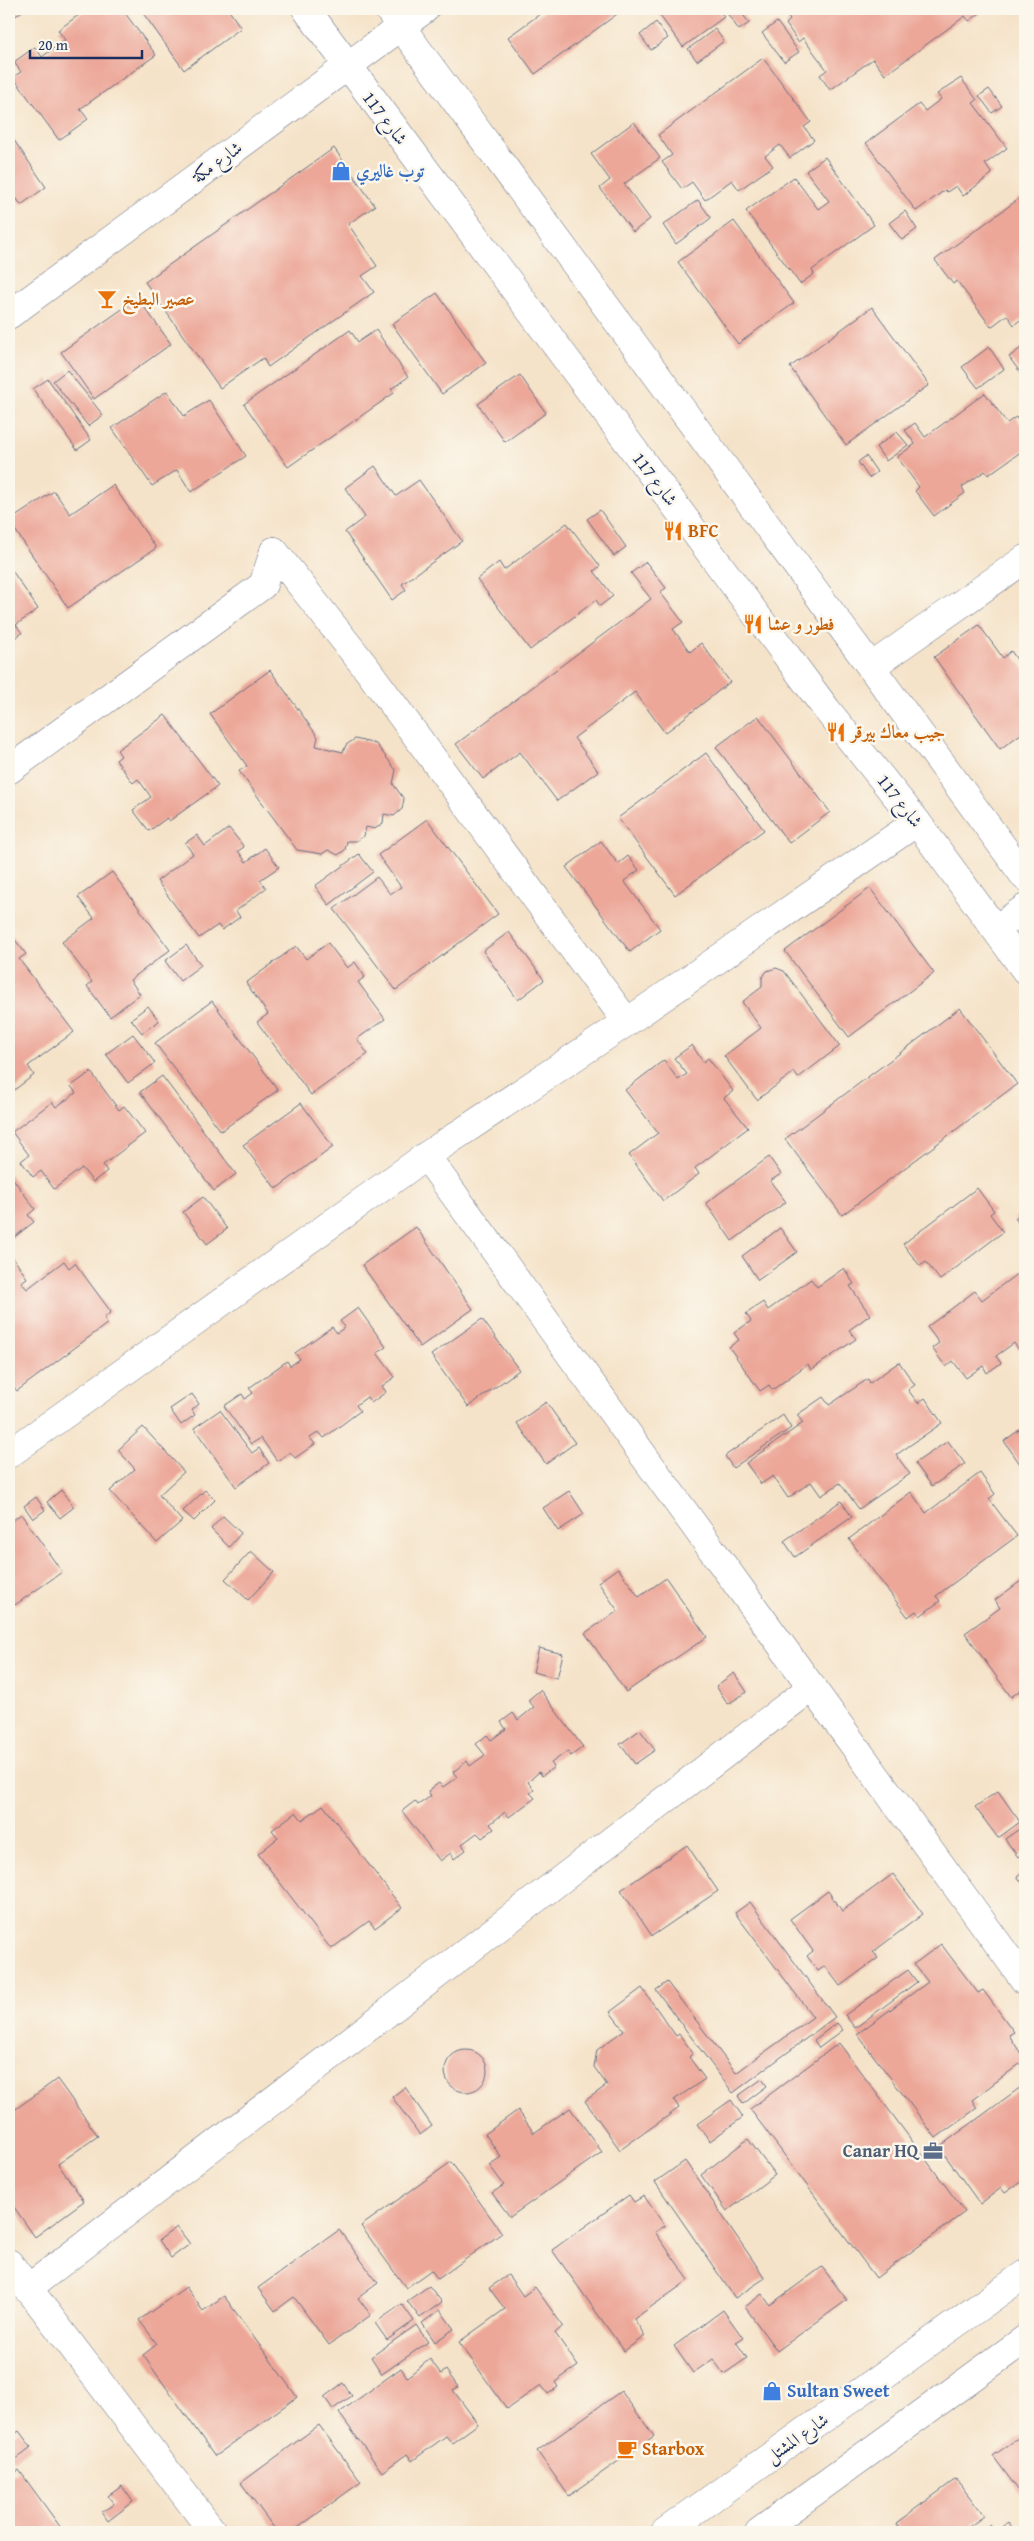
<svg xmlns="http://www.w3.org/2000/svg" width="1034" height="2541" font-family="'Gentium Book Plus',Amiri,serif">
  <rect width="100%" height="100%" fill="#fbf7ec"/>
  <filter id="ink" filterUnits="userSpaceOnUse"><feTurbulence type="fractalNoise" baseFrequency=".02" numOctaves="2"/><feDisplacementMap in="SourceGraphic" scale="10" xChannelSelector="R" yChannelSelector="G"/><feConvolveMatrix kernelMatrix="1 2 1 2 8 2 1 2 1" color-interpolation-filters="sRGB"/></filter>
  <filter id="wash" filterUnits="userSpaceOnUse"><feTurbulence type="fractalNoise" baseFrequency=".0096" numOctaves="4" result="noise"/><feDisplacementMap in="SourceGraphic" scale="20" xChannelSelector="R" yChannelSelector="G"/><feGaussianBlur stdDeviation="1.12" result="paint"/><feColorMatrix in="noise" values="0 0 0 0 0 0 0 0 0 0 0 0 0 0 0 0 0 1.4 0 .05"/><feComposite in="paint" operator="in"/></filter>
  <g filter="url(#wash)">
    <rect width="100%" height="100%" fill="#f5e3c9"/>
    <g id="blocks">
      <g fill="#eca799">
        <polygon points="9,9 25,9 9,21"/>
        <polygon points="87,9 122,9 156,55 80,109 88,119 59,140 13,77 21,72 14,62 35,47 42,57 65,40 58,30"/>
        <polygon points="140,9 228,9 241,28 184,70"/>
        <polygon points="547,9 624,9 535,74 508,37"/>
        <polygon points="655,9 718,9 724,17 683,47"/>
        <polygon points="724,9 739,9 749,23 739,30"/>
        <polygon points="792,9 982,9 983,11 969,21 965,16 885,75 873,59 830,90 820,75 827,70 803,38 798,42 786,24 790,20 786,14"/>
        <polygon points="656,22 668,38 651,50 640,35"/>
        <polygon points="777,22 799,52 784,62 762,33"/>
        <polygon points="715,29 724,41 697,61 688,49"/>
        <polygon points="763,58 811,122 804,127 814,140 790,158 780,145 765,156 773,166 739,190 732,180 705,200 692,182 682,189 662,162 672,155 658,135"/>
        <polygon points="961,78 977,100 973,103 1007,148 985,164 992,174 963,196 956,186 947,192 945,190 916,211 866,143 919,104 925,111 941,99 937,94"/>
        <polygon points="989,89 1002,106 992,113 979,96"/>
        <polygon points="634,122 660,158 624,184 650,219 633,232 600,188 610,180 591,154"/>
        <polygon points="9,133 46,187 21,205 17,199 9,205"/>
        <polygon points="334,148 375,206 348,224 377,266 362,276 374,292 268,367 263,358 220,388 145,282"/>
        <polygon points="825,157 874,225 812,270 814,274 800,284 746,211 794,177 818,209 829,201 806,171"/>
        <polygon points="1024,195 1025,274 1020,278 1025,285 1025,316 1014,325 1007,315 991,327 957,281 953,284 935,260"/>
        <polygon points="698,200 711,218 676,244 663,225"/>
        <polygon points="905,211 917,229 902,240 889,223"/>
        <polygon points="734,221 794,303 738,344 678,262"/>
        <polygon points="437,293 486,363 442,394 392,324"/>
        <polygon points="138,298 171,344 94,399 61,352"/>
        <polygon points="872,307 929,385 846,445 790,367"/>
        <polygon points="350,330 358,342 376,330 408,377 391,389 394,393 288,467 244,404"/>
        <polygon points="1025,345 1025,379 1009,357"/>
        <polygon points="989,347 1004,369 978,388 962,367"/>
        <polygon points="67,370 103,415 88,426 53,381"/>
        <polygon points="520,375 546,413 505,442 478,404"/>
        <polygon points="48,379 91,440 77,450 33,389"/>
        <polygon points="167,391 184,416 209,400 246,456 191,492 177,470 152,486 112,428"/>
        <polygon points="985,393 1007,423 1016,417 1025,430 1025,449 988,475 985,471 962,487 965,493 934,516 915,491 919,487 897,457 915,444 905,430 915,423 925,437"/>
        <polygon points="897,432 908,445 886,461 876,447"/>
        <polygon points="866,456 877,472 869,478 858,462"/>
        <polygon points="375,466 396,496 419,480 462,541 402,584 406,590 392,600 345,532 365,517 345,488"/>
        <polygon points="113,485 156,548 68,608 9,521 54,491 70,514"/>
        <polygon points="600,510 626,547 614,556 587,519"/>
        <polygon points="567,523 600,566 594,571 613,596 600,606 596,600 530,650 477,579 499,562 504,570"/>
        <polygon points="646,562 666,588 660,592 683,622 673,629 690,652 701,643 730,682 665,733 635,692 574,738 598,771 557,801 520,752 483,779 456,744 651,599 631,573"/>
        <polygon points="9,566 38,609 16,625 22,633 9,642"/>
        <polygon points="979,625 1003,658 1011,651 1025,671 1025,731 1000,749 934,657"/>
        <polygon points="270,670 318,737 316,746 343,752 346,745 355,739 376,744 396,770 393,784 404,799 402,809 394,816 384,814 383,823 375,829 366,827 364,836 356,841 347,841 345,850 338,855 328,850 322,854 297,850 239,771 247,766 210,714"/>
        <polygon points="165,715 218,786 169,821 167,818 149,831 133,810 151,797 138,779 133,783 116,760 121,756 117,750"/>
        <polygon points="758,716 830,812 789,843 716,747"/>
        <polygon points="706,753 764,830 675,895 618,818"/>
        <polygon points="427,819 498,914 396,990 334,909 377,877 390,894 401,887 378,855"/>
        <polygon points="229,828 244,847 238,851 246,862 265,848 279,867 260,880 266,888 236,911 240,917 222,930 218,925 199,938 157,881 193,854 185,843 197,835 205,846"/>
        <polygon points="601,841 618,864 628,856 639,870 624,881 660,929 630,952 566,867"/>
        <polygon points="359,854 373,872 329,905 315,886"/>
        <polygon points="112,872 170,950 130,980 140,994 110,1017 87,986 92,982 62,942 94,918 78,897"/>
        <polygon points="870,888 934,973 849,1037 785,951"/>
        <polygon points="9,932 26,954 19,959 74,1032 28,1066 34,1075 9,1094"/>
        <polygon points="509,932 544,980 518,1000 483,951"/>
        <polygon points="328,943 347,968 355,962 365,977 358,982 385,1019 357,1039 368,1054 311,1095 257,1022 268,1014 246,983 296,946 306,959"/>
        <polygon points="186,945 201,965 180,981 165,961"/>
        <polygon points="776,968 784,971 840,1046 798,1078 794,1072 757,1100 724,1056 761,1028 742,1002 762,987 762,978 767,971"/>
        <polygon points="212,1001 278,1090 221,1131 155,1043"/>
        <polygon points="148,1006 159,1021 142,1033 131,1019"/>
        <polygon points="960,1008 1017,1084 842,1215 785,1139"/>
        <polygon points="133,1034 155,1063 128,1083 106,1054"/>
        <polygon points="692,1045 703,1062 708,1058 733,1091 724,1098 748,1128 695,1168 699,1174 663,1201 629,1155 658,1133 625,1090 664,1060 678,1080 687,1074 674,1058"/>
        <polygon points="91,1072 119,1110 124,1106 145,1133 103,1165 107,1171 93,1182 82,1168 54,1189 41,1171 33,1177 21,1161 29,1155 12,1132 52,1102 56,1107 76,1093 71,1086"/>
        <polygon points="162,1076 236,1174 214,1191 140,1092"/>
        <polygon points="301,1103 333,1147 276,1189 243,1145"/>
        <polygon points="769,1157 781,1174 770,1181 786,1202 732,1241 706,1203"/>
        <polygon points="9,1173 35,1209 28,1215 34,1222 9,1241"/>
        <polygon points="977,1188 994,1211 990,1214 1003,1232 940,1280 926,1262 920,1266 903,1244"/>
        <polygon points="203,1197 227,1229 207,1244 183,1212"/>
        <polygon points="1025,1210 1025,1232 1015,1218"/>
        <polygon points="416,1227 473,1309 420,1347 362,1265"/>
        <polygon points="780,1228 797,1252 758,1280 742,1256"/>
        <polygon points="9,1252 27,1278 21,1282 27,1289 64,1261 69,1268 75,1263 111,1312 104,1318 108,1323 17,1391 12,1385 9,1388"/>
        <polygon points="844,1268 854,1284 850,1286 870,1315 849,1330 856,1339 811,1370 808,1364 772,1390 769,1385 760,1391 729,1347 739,1340 734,1333 751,1321 746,1314 763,1302 768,1310 811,1279 817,1287"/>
        <polygon points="1022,1270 1025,1275 1025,1358 1014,1343 996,1356 1001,1363 987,1373 983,1366 966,1378 953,1361 946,1367 932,1348 939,1343 927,1327 975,1291 982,1300"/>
        <polygon points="358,1308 386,1347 377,1353 395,1377 382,1386 386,1392 371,1403 367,1397 356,1405 360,1411 324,1438 319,1432 310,1438 315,1444 295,1458 290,1452 277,1461 261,1438 251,1444 224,1406 242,1394 245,1399 253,1393 249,1388 287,1361 290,1366 300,1359 295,1353 332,1327 337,1333 345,1327 340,1321"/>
        <polygon points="482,1319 519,1370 468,1407 431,1355"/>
        <polygon points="899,1362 915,1385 908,1390 918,1403 925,1398 942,1423 896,1455 910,1474 859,1509 840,1483 821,1496 811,1482 788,1498 773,1476 761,1484 746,1463 803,1423 797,1415 823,1397 829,1405 868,1379 870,1383"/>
        <polygon points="192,1394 199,1404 192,1410 195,1415 181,1425 170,1409"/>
        <polygon points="546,1402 575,1443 546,1464 517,1423"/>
        <polygon points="220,1410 252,1453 259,1448 269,1463 236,1487 194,1428"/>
        <polygon points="783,1415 791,1428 733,1468 725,1456"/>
        <polygon points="1025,1426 1025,1471 1004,1441"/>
        <polygon points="143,1427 184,1472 159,1495 182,1521 157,1543 110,1491 135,1469 118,1450"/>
        <polygon points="948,1441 965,1464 932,1486 915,1463"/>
        <polygon points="980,1473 995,1494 989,1499 1017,1536 936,1596 940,1601 920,1616 916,1611 908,1617 849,1539 911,1492 926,1513"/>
        <polygon points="61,1490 74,1507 60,1518 47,1502"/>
        <polygon points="205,1490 215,1500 194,1521 183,1511"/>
        <polygon points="569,1491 584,1514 558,1531 543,1508"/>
        <polygon points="36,1497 45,1510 33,1519 24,1506"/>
        <polygon points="841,1501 852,1517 795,1557 784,1541"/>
        <polygon points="21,1514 62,1572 15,1605 9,1595 9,1523"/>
        <polygon points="223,1516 241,1533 229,1547 211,1529"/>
        <polygon points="251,1551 274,1572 248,1600 225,1579"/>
        <polygon points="618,1568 639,1597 666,1578 707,1637 626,1692 585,1633 618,1611 598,1582"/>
        <polygon points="1025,1578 1025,1687 1011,1697 965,1633 1000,1608 995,1600"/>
        <polygon points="539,1648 563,1654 557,1678 533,1672"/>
        <polygon points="734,1673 747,1692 728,1704 716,1686"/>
        <polygon points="540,1690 583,1747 571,1756 568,1751 551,1763 554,1767 542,1776 539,1772 528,1782 534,1790 530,1793 535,1798 509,1817 505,1812 490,1824 494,1829 482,1838 477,1833 462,1844 466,1850 454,1859 451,1853 440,1861 402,1811 415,1801 418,1805 431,1796 428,1791 439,1783 443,1787 457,1777 453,1772 467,1761 470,1766 485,1755 476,1744 487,1735 491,1740 506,1729 501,1722 513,1713 518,1720 534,1707 528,1700"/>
        <polygon points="640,1730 655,1750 635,1764 620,1744"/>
        <polygon points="998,1791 1020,1822 998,1838 975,1807"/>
        <polygon points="323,1805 402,1908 375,1928 369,1921 331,1949 258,1854 278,1838 272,1830 296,1812 302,1820"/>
        <polygon points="1025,1825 1025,1852 1018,1857 1005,1839"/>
        <polygon points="687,1845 718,1891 652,1936 621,1890"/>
        <polygon points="1025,1870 1025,1887 1017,1876"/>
        <polygon points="893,1874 923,1914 873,1952 878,1958 840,1986 825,1966 818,1971 807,1956 813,1951 790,1919 828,1891 842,1911"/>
        <polygon points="750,1902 835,2017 733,2093 656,1990 667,1982 736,2073 813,2017 735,1913"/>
        <polygon points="941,1944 978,1993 983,1990 1014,2032 1009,2035 1025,2060 972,2100 977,2108 936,2138 857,2034 928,1982 914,1964"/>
        <polygon points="908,1970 917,1982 855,2028 845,2015"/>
        <polygon points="642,1988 676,2036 679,2034 693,2053 689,2057 705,2079 674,2100 679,2108 620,2150 585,2101 607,2085 594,2067 597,2050 624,2030 610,2012"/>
        <polygon points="837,2023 843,2030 819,2048 814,2040"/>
        <polygon points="839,2043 965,2212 876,2278 750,2109"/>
        <circle cx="466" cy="2071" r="21"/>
        <polygon points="57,2079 98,2136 58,2164 84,2201 35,2237 9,2200 9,2114"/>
        <polygon points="762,2079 767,2086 743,2104 738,2096"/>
        <polygon points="1025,2084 1025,2179 1005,2193 1001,2188 980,2204 939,2147"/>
        <polygon points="405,2087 432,2126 420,2135 392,2097"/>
        <polygon points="731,2100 743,2117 710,2141 697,2124"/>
        <polygon points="570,2108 602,2152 510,2217 492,2193 504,2185 489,2165 501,2157 485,2134 518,2110 534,2133"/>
        <polygon points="748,2139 775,2175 727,2211 701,2175"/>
        <polygon points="685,2161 765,2278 735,2298 655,2182"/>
        <polygon points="451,2162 502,2233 438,2279 431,2270 406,2288 361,2226"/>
        <polygon points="629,2195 634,2202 644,2196 665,2226 655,2232 689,2280 634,2319 645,2336 624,2351 552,2250"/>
        <polygon points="177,2227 190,2244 171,2258 159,2240"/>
        <polygon points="339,2230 378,2283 358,2298 371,2315 329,2345 294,2297 275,2311 258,2288"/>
        <polygon points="822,2267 847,2300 777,2351 745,2307 762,2294 770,2305"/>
        <polygon points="508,2275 523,2296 535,2287 563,2326 555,2333 578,2366 555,2382 558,2387 548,2394 541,2385 507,2409 459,2342 505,2309 489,2288"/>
        <polygon points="429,2286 442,2302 420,2318 407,2301"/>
        <polygon points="186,2287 203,2311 224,2296 297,2397 215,2456 143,2355 157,2344 139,2320"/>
        <polygon points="402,2304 414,2321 387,2340 375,2323"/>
        <polygon points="440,2310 454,2329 435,2342 422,2323"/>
        <polygon points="723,2310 743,2338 736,2342 747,2358 724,2374 713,2359 693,2373 674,2346"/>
        <polygon points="416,2325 428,2342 382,2374 371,2357"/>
        <polygon points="430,2359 441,2374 446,2370 458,2387 453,2390 478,2424 452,2443 446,2436 412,2461 407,2454 382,2472 339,2413 401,2368 407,2377"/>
        <polygon points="343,2383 352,2396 333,2409 324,2397"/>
        <polygon points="621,2391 654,2436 569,2496 537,2451"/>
        <polygon points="319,2425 361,2482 292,2532 277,2532 241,2483"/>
        <polygon points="19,2431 31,2447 14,2460 9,2453 9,2438"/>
        <polygon points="1025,2433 1025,2499 993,2456"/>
        <polygon points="19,2470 64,2532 9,2532 9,2477"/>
        <polygon points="956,2479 984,2516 962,2532 903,2532 896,2523"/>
        <polygon points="122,2486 133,2502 108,2521 102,2512 114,2504 108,2496"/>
        <polygon points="1008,2523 1015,2532 979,2532 990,2524 996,2532"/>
      </g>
    </g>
  </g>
  <g filter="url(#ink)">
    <use href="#blocks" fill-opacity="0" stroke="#676e83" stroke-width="1"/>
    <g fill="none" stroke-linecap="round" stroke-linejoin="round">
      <defs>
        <g id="minor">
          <polyline points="306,9 827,710 917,822 1025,970"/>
          <polyline points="388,9 1025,877"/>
          <polyline points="9,315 425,9"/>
          <polyline points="274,551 367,669 627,1022"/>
          <polyline points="871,667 1025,559"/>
          <polyline points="9,770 263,585 274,551"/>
          <polyline points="996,929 1025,908"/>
          <polyline points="426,1156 1025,1981"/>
          <polyline points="9,1454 426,1156 627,1022 917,822"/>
          <polyline points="9,2263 213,2532"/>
          <polyline points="27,2289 812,1687"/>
        </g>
        <g id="major">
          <polyline points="665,2532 1025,2274"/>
          <polyline points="759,2532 1025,2339"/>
        </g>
      </defs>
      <use href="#minor" stroke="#676e83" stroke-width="29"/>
      <use href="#major" stroke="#676e83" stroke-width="29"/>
      <use href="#minor" stroke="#fff" stroke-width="28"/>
      <use href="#major" stroke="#fff" stroke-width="28"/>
    </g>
  </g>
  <defs>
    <symbol id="shop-bare" viewBox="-9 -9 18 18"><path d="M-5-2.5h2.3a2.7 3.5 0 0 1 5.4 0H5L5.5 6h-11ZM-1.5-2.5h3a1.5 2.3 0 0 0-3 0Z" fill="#3f7fe0" stroke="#fbf7ec" stroke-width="2.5" paint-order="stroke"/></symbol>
    <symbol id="bar-bare" viewBox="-9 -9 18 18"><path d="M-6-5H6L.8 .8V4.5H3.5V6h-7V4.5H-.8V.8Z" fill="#e8710a" stroke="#fbf7ec" stroke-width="2.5" paint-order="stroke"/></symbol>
    <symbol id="restaurant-bare" viewBox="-9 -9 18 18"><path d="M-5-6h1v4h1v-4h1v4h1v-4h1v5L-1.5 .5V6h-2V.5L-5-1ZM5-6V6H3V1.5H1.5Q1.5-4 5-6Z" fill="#e8710a" stroke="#fbf7ec" stroke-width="2.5" paint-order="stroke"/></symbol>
    <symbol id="office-bare" viewBox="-9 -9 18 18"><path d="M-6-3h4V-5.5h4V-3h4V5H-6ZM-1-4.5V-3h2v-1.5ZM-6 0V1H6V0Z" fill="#5c6f8a" stroke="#fbf7ec" stroke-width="2.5" paint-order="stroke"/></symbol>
    <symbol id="cafe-bare" viewBox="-9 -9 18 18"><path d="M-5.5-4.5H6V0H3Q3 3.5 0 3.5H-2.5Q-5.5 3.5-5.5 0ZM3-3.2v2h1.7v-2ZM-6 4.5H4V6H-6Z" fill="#e8710a" stroke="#fbf7ec" stroke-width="2.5" paint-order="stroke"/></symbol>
  </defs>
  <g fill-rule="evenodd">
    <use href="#shop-bare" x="327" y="157" width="28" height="28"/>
    <use href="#bar-bare" x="93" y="285" width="28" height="28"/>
    <use href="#restaurant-bare" x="659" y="517" width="28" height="28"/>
    <use href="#restaurant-bare" x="739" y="610" width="28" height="28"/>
    <use href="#restaurant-bare" x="822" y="718" width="28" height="28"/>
    <use href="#office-bare" x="919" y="2137" width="28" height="28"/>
    <use href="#shop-bare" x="758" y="2377" width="28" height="28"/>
    <use href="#cafe-bare" x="613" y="2435" width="28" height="28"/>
  </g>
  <g text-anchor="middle" stroke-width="5" stroke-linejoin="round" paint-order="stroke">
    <g font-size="18" fill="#1b2f5e" stroke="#fbf7ec">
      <text transform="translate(385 118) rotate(53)" y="6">شارع 117</text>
      <text transform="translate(217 162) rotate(-36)" y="6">شارع مكة</text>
      <text transform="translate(655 479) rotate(53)" y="6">شارع 117</text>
      <text transform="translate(900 801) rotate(52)" y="6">شارع 117</text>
      <text transform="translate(797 2438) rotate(-35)" y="6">شارع المشتل</text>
    </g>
    <g font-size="18" font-weight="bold" fill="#366cbe" stroke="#fbf7ec" text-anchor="start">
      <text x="356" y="177">توب غاليري</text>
      <text x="787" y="2397">Sultan Sweet</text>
    </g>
    <g font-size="18" font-weight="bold" fill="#c56008" stroke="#fbf7ec" text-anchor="start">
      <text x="122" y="305">عصير البطيخ</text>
      <text x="688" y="537">BFC</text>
      <text x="768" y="630">فطور و عشا</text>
      <text x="851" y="738">جيب معاك بيرقر</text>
      <text x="642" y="2455">Starbox</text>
    </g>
    <g font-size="18" font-weight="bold" fill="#4e5e75" stroke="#fbf7ec" text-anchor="end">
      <text x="918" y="2157">Canar HQ</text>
    </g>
  </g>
  <rect width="1034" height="2541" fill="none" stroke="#fbf7ec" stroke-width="30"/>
  <path d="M30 50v8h112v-8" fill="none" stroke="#1b2f5e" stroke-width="2.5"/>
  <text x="38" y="50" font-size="15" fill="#1b2f5e" stroke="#fbf7ec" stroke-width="4" paint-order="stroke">20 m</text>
</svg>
